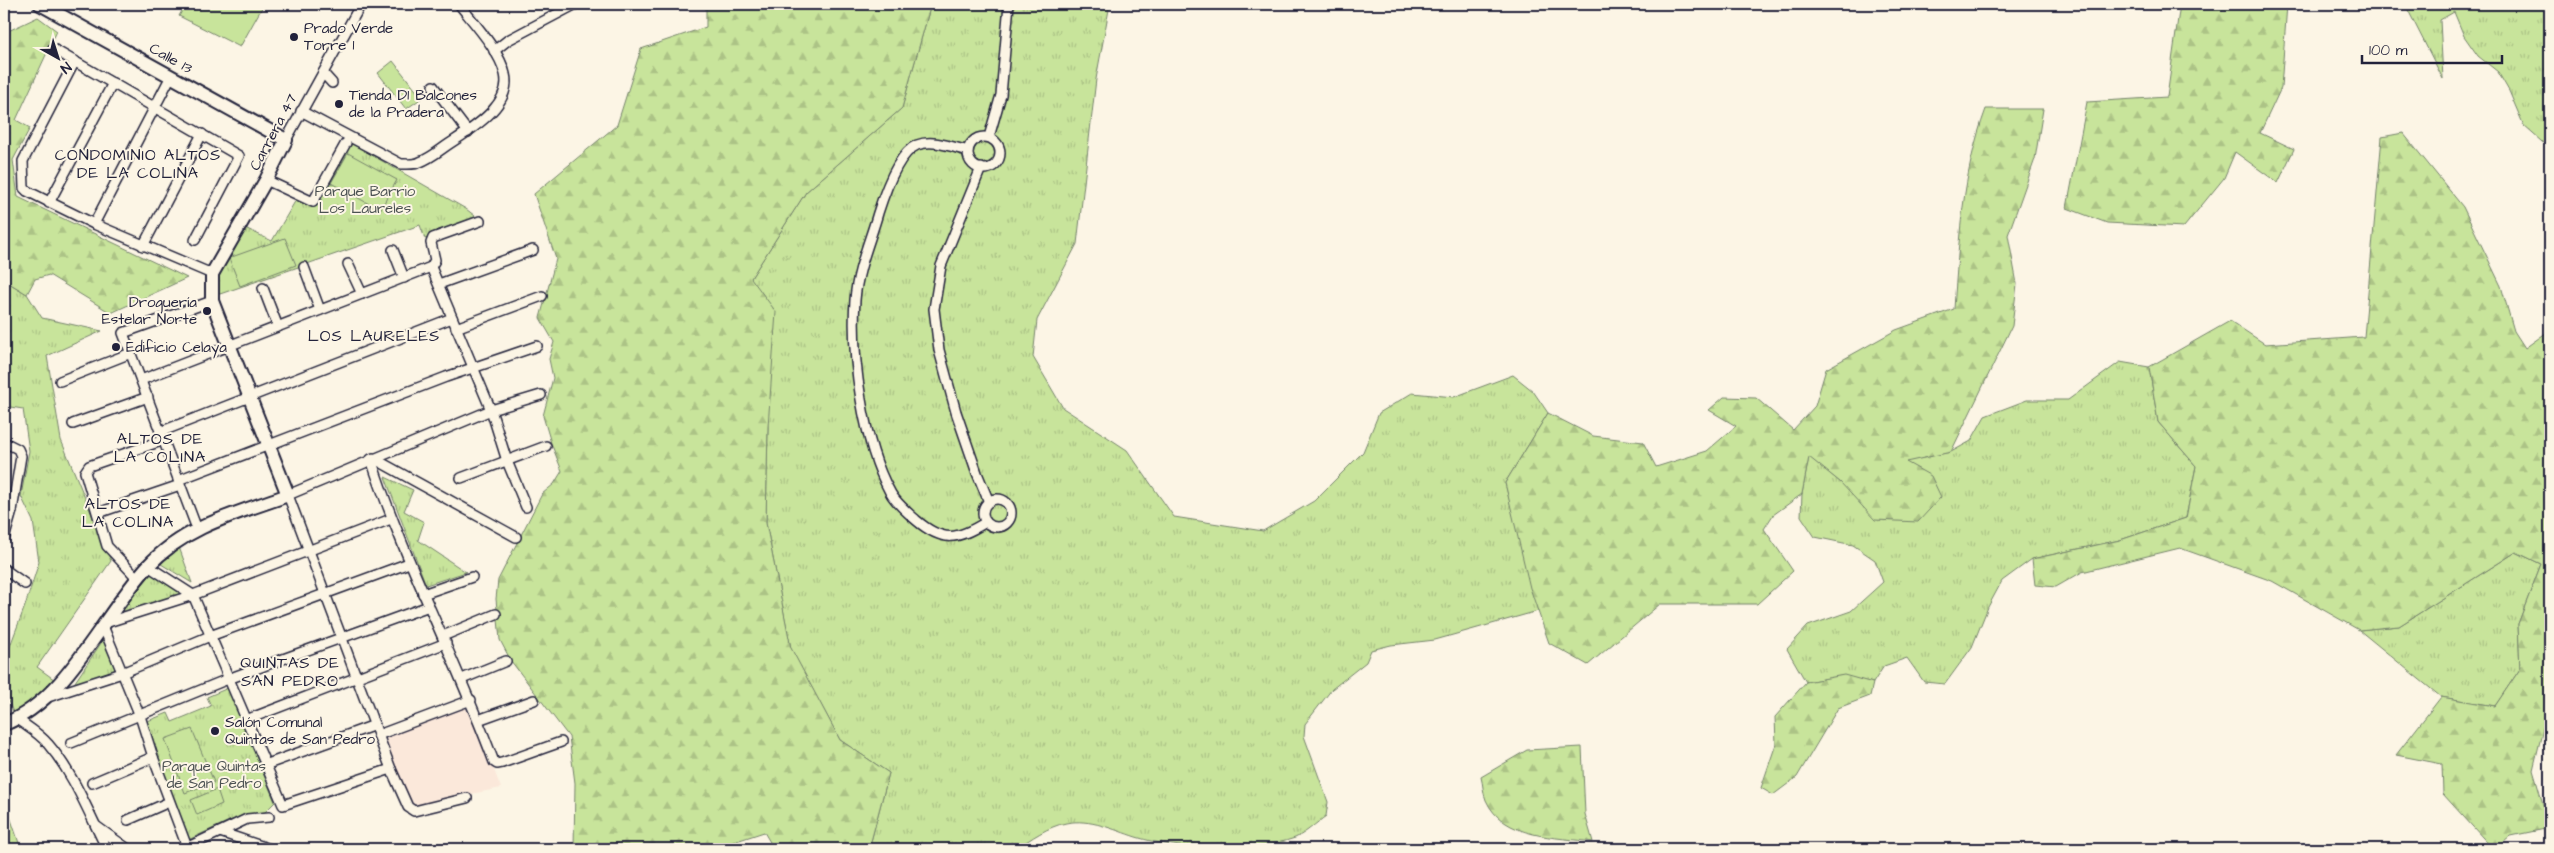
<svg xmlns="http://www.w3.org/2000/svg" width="2554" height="853" font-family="'Architects Daughter',sans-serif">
  <defs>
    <pattern id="grass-tufts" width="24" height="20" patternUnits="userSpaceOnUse" patternTransform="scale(1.25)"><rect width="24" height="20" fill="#c8e49b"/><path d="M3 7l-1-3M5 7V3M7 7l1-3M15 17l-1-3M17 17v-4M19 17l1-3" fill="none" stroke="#acc386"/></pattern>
    <pattern id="forest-firs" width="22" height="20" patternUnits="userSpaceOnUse" patternTransform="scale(1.25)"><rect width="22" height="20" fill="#c8e49b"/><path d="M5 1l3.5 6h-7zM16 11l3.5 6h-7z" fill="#acc386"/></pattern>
  </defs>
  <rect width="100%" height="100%" fill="#fcf5e5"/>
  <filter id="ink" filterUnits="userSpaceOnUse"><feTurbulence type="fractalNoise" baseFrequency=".02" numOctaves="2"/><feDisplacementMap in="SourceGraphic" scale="10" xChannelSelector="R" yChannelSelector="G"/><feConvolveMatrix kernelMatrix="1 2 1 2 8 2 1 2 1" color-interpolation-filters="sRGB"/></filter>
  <g filter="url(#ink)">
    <polygon fill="#fbe8da" points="466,698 501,788 406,807 377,732"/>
    <g fill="url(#grass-tufts)" stroke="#75836b">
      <path d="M 931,4 L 1110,4 L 1096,79 L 1077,244 L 1037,320 L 1033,357 L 1063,408 L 1127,450 L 1174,517 L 1263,531 L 1314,501 L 1363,452 L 1379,413 L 1412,393 L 1454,397 L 1513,375 L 1533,391 L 1548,413 L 1505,483 L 1538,611 L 1435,640 L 1391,645 L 1371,650 L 1366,662 L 1332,689 L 1305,724 L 1304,736 L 1328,802 L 1326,816 C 1316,823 1306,833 1295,838 C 1252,853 1181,851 1136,837 C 1114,830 1090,818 1066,823 C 1049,826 1030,839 1016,849 L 869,849 L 889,773 L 840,740 L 791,649 L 766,523 L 768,427 L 751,278 L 806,192 L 902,108 Z"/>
      <polygon points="2405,4 2550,4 2550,149 2524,126 2509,91 2498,72 2478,56 2464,36 2454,12 2440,20 2443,79"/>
      <polygon points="349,142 466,209 479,219 425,239 420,225 220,294 215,285 217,276 243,227 272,241 297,198 312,205"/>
      <polygon points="4,280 27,294 42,318 102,331 47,356 61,440 111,561 37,667 55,680 38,701 13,712 4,692 4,655 10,646 25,606 39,562 33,521 21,496 29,451 23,409 4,406"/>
      <polygon points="2120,362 2149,367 2158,422 2196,466 2186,518 2120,540 2032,559 2002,581 1988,607 1972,647 1945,684 1924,682 1907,658 1884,666 1873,683 1841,676 1806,682 1787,649 1808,626 1851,611 1883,582 1875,560 1853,545 1815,537 1801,516 1802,494 1809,456 1840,482 1905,461 1951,452 1971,441 1985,416 2027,400 2068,400"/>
      <polygon points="385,477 413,490 404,511 424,522 418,540 466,572 426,585"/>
      <polygon points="179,547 192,583 161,564"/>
      <polygon points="2516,552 2541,564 2518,624 2520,669 2495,706 2441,697 2359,630 2399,626"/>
      <polygon points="151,574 186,594 117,616"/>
      <polygon points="103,640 116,670 73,685"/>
      <polygon points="228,688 275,802 265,812 229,821 188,840 145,722 168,713 172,722 211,706 207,697"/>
    </g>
    <g fill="url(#forest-firs)" stroke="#75836b">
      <polygon points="706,4 931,4 902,108 806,192 751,278 776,312 768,427 766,523 791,648 840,740 889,773 869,849 774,849 764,832 712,849 574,849 575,783 569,737 511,661 500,640 496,599 498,580 542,494 554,484 562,471 551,443 543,416 553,378 549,359 554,342 540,318 556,259 534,194 617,125 641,49 706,27"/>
      <polygon points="2180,4 2287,4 2281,88 2260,133 2294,149 2278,183 2235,152 2224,178 2184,227 2107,223 2067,208 2087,102 2167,97"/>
      <polygon points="38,17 57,31 16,120 30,128 13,160 18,197 187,278 111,313 49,275 35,279 27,294 4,280 4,33"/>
      <path d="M 1986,109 L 2043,109 L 2035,159 L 2008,235 L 2017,284 L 2012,326 L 1951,452 L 1906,462 L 1931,476 L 1941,497 L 1918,522 L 1875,520 L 1840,482 L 1809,457 L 1802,494 L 1773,515 L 1764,529 L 1793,571 L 1757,604 L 1660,604 L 1588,665 L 1549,643 L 1530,588 L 1505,483 L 1548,413 L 1593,436 L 1643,442 L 1656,467 L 1707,451 L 1736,426 L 1709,410 L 1724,397 L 1756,398 L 1793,430 L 1815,406 L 1826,369 L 1896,330 L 1954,309 C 1959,241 1962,174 1986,109 Z"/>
      <polygon points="2403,133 2463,207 2501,286 2514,331 2525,348 2550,330 2550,716 2545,720 2533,770 2550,828 2511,836 2496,849 2493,849 2443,794 2442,764 2396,755 2441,697 2495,706 2520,669 2518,624 2541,564 2516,552 2399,626 2359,630 2272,581 2180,548 2082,572 2056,587 2035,585 2032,559 2120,540 2186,518 2196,466 2158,422 2149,367 2230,321 2265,344 2364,337 2382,137"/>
      <polygon points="1844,675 1873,683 1870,696 1838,708 1797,777 1773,795 1761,788 1776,744 1775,717 1806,682"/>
      <path d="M 1582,747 L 1585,814 L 1593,842 C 1557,837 1503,839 1486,800 C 1483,793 1483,784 1481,777 L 1527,750 Z"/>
      <polygon points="4,799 21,849 4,849"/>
    </g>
    <g fill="#c8e49b" stroke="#75836b">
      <polygon points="186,4 264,4 240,47 179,16"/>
      <polygon points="393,61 422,98 406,109 378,73"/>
      <polygon points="348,153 397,180 380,210 331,183"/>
      <polygon points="285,238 296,265 240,286 229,258"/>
      <polygon points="192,729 214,782 185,793 165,739"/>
      <polygon points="217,789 222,804 197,815 191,800"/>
    </g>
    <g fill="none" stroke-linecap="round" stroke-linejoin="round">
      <defs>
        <g id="street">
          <polyline points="53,49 239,156 195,240"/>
          <polyline points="494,51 508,40 576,4"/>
          <polyline points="75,61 23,161 24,188 27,191 94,224 212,274"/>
          <polyline points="323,73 332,83"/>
          <polyline points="433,86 468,132"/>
          <path d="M 301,111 L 401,164 C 407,164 415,165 420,162 C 431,158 440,150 449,144 C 470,130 513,105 505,74 C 500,51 473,22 459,4"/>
          <circle cx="984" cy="153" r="16"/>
          <polyline points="989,137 1001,95 1009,4"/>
          <polyline points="286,140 361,4"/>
          <path d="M 968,151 C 952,147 933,139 917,145 C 898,153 884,194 878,213 C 870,241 857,270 855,300 C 851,356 863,443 890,492 C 895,502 907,512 916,520 C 943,543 957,540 986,522"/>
          <polyline points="981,168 941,266 934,309 939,350 956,412 977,473 989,502"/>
          <polyline points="266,180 313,202 346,143"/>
          <polyline points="49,203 113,83"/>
          <polyline points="94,224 171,76"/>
          <polyline points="143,246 202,134"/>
          <polyline points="393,250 404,278"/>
          <polyline points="348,264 362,294"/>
          <polyline points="304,267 320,310"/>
          <polyline points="431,267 491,410 507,461 526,507"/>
          <polyline points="439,284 533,250"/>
          <polyline points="263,288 278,327"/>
          <polyline points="456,328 542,296"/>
          <polyline points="141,380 431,267 435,260 431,243 433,238 480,221"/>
          <polyline points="60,381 131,353"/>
          <polyline points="73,424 148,397"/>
          <polyline points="160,432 452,318"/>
          <polyline points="4,442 18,449 21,456 12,511 4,539"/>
          <polyline points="373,458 516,537"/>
          <path d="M 371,459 C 405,563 456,659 494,762 L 497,764 L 502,763 L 561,742"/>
          <polyline points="461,478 546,446"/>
          <polyline points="178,480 446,377 537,346"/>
          <circle cx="997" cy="513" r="14"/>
          <polyline points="4,504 12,511"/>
          <polyline points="98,513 180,485"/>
          <polyline points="197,529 123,333 212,301"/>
          <polyline points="148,566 193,595 283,805 391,769"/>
          <polyline points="4,569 25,584"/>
          <polyline points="138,579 107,546 85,472 89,466 164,440"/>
          <polyline points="423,594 472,577"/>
          <polyline points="105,623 193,595 391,519"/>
          <polyline points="103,626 140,716 153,757 187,847"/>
          <polyline points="443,636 496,614"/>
          <polyline points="462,679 506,661"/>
          <polyline points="48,697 122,673 210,636 409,563"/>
          <path d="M 17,719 C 28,727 40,734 48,744 C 74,774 89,814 107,849"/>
          <polyline points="246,720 446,643"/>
          <polyline points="478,720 534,700"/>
          <polyline points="378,735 471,700"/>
          <polyline points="71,743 228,679 429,606"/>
          <polyline points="265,765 375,725"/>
          <polyline points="92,783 153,757"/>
          <polyline points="467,798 414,811 408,807 391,769 288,495 491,410 541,395"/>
          <polyline points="128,820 169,802"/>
          <polyline points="96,826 128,849"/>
          <polyline points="220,832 270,849"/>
          <polyline points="184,849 247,819 269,817"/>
        </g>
        <path id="secondary" d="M 4,724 C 65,702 104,614 148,566 C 185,526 238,513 288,495 L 212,301 L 212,274 L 266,180 L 286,140 L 40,4"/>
      </defs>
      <use href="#street" stroke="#22223b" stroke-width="12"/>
      <use href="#secondary" stroke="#22223b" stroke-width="16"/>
      <use href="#street" stroke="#fcf5e5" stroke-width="9"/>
      <use href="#secondary" stroke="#fcf5e5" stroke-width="12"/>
    </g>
  </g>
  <g fill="#22223b" stroke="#fcf5e5" stroke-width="2">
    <circle cx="294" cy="37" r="5"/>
    <circle cx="339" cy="104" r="5"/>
    <circle cx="207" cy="311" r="5"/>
    <circle cx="116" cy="347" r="5"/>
    <circle cx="215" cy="731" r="5"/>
  </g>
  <g text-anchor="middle" stroke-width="4" stroke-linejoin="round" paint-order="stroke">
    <g font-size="15" fill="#22223b" stroke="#fcf5e5" text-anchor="start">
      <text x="304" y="33">Prado Verde<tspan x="304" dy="17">Torre 1</tspan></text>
      <text x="349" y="100">Tienda D1 Balcones<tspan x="349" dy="17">de la Pradera</tspan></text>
      <text x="197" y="307" text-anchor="end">Droguería<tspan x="197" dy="17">Estelar Norte</tspan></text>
      <text x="126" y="352">Edificio Celaya</text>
      <text x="225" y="727">Salón Comunal<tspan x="225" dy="17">Quintas de San Pedro</tspan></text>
    </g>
    <g font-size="15" fill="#22223b" stroke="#fcf5e5">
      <text transform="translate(171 58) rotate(29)" y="5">Calle 13</text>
      <text transform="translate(273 132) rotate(-62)" y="5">Carrera 47</text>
    </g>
    <g font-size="15" fill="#4c5253" stroke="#fcf5e5">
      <text x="365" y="196">Parque Barrio<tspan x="365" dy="17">Los Laureles</tspan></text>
      <text x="214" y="771">Parque Quintas<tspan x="214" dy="17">de San Pedro</tspan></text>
    </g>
    <g font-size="16" letter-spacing="1" fill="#22223b" stroke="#fcf5e5">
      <text x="138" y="160">CONDOMINIO ALTOS<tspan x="138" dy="18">DE LA COLINA</tspan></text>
      <text x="374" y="341">LOS LAURELES</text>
      <text x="160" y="444">ALTOS DE<tspan x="160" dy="18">LA COLINA</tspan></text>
      <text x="128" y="509">ALTOS DE<tspan x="128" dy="18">LA COLINA</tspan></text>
      <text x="290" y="668">QUINTAS DE<tspan x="290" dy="18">SAN PEDRO</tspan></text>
    </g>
  </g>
  <rect width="2554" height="853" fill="none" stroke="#fcf5e5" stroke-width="20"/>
  <rect x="10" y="10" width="2534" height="833" fill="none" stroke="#22223b" stroke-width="2" filter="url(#ink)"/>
  <g transform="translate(58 58) rotate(141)" stroke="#fcf5e5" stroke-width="4" paint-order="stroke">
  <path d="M0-4L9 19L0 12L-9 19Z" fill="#22223b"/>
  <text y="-8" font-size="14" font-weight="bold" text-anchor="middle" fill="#22223b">N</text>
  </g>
  <path d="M2362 55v8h140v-8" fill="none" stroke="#22223b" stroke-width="2.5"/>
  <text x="2369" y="55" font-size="15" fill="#22223b" stroke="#fcf5e5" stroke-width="4" paint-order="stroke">100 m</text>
</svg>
